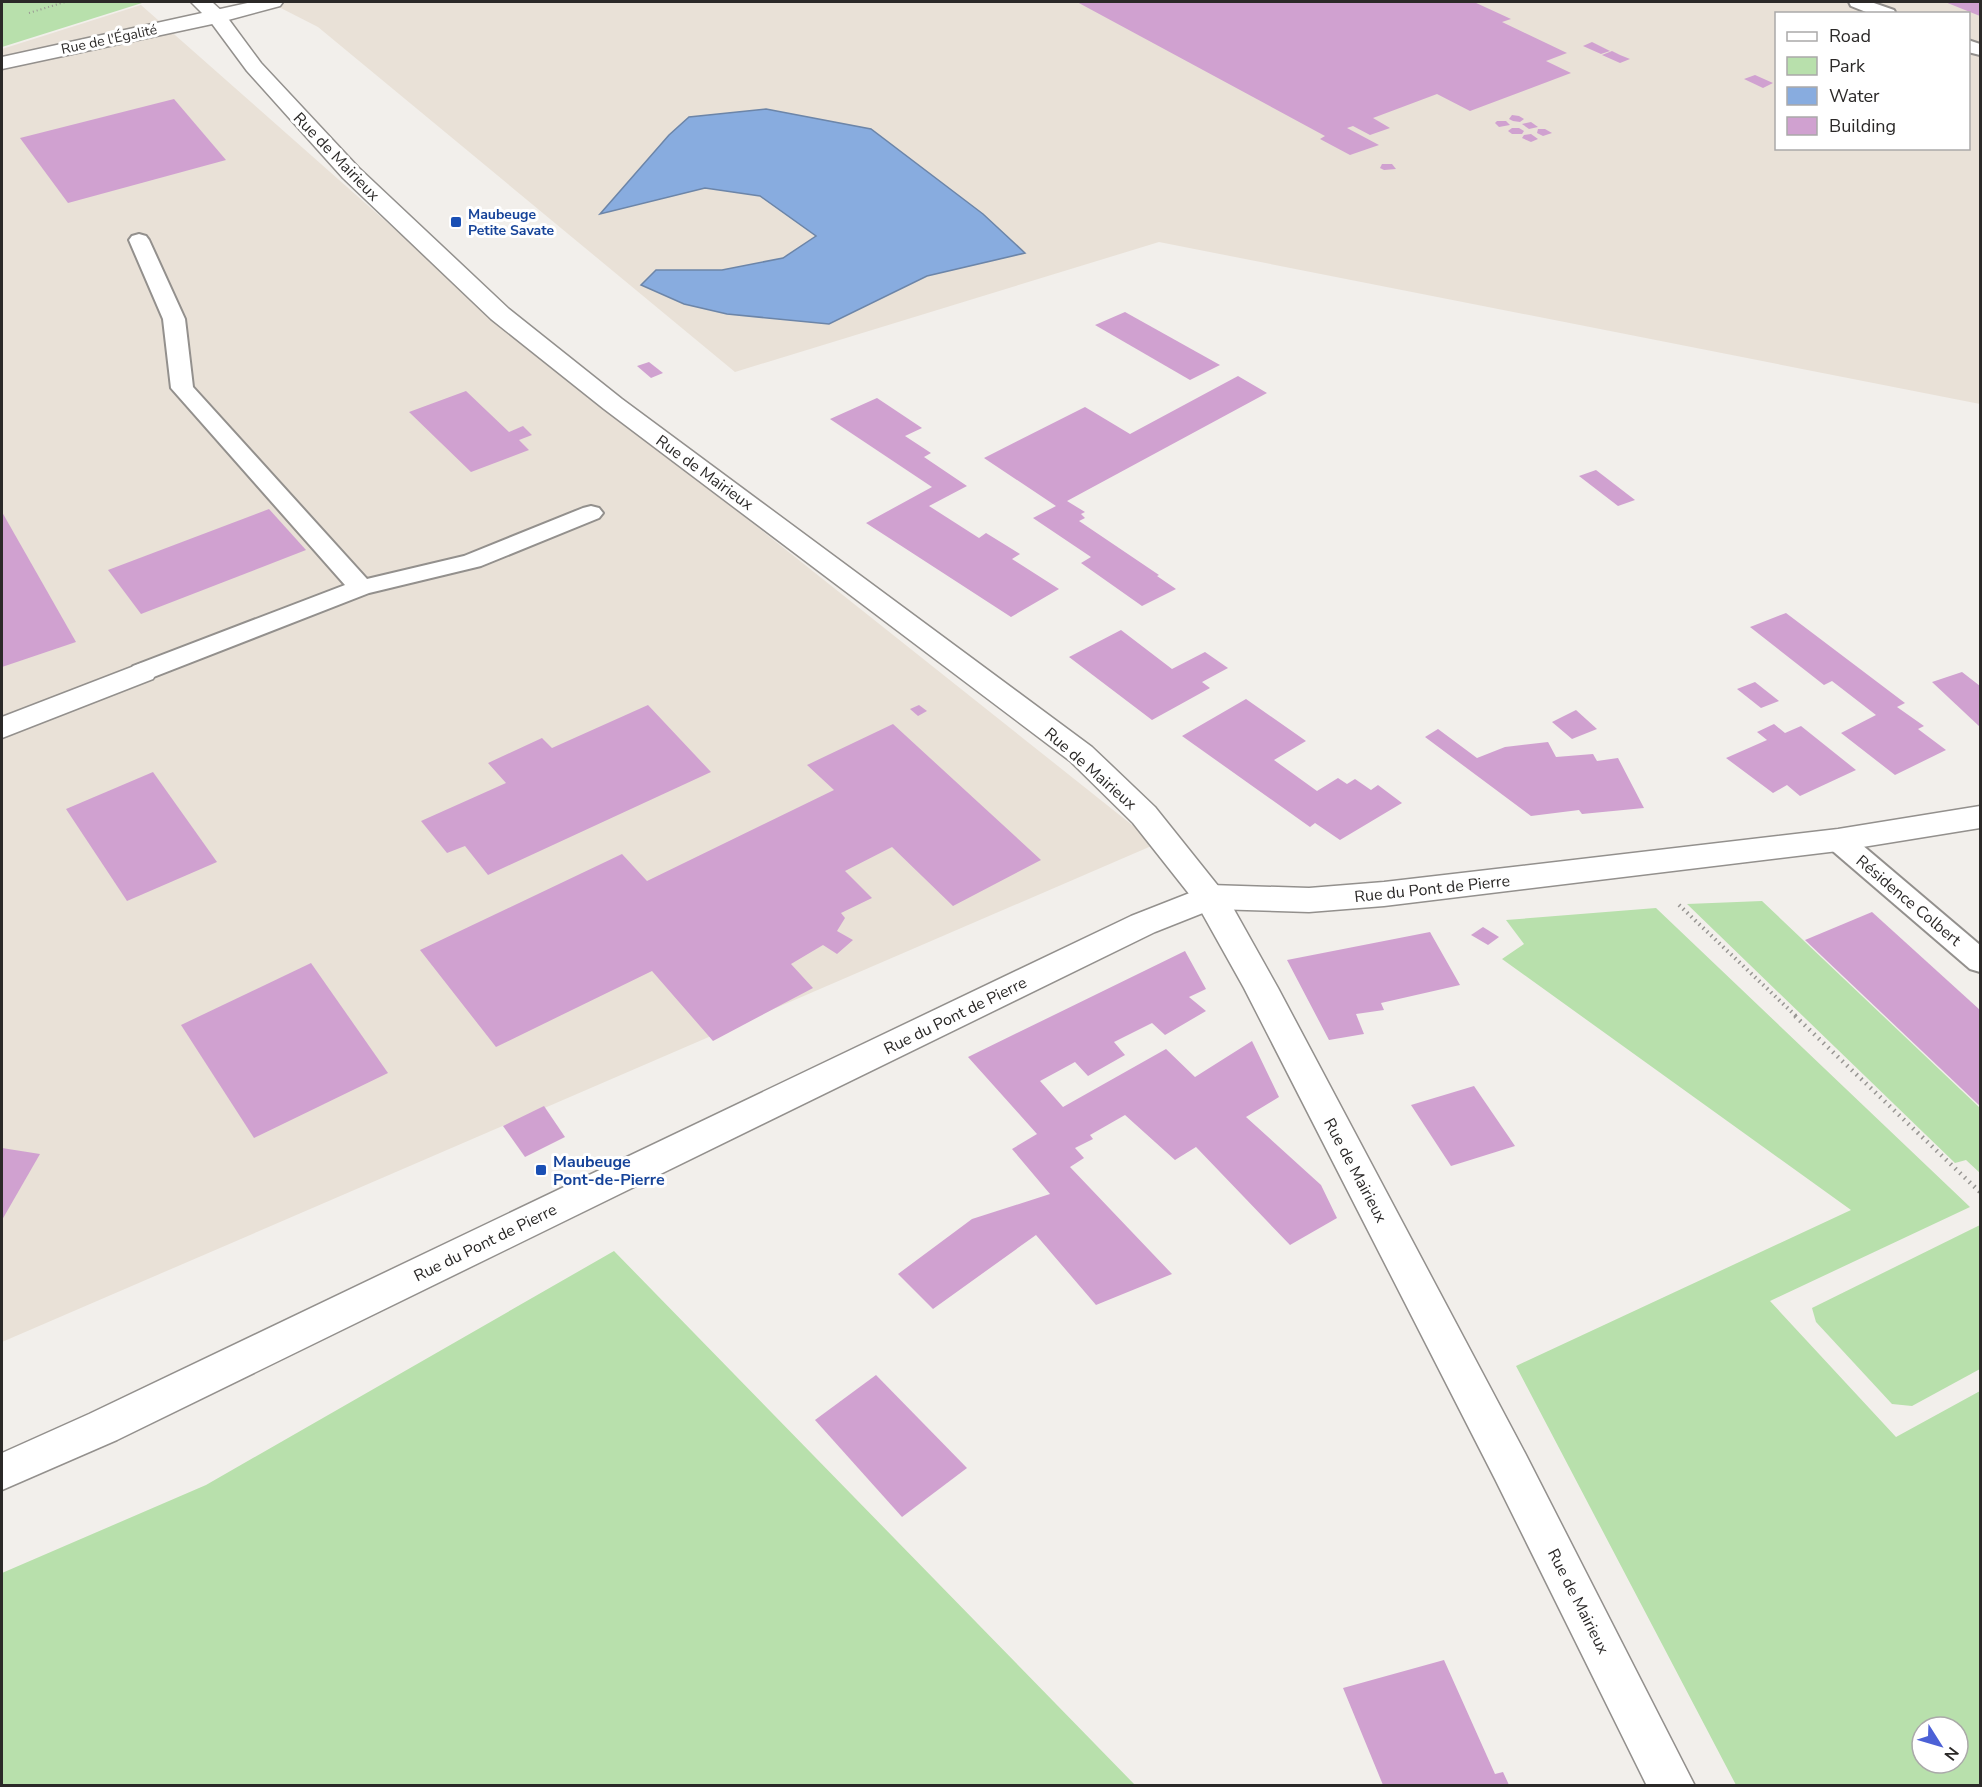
<svg xmlns="http://www.w3.org/2000/svg" width="1982" height="1787" font-family="'Nunito Sans',sans-serif">
  <rect width="100%" height="100%" fill="#f2efeb"/>
  <g fill="#e9e1d7" fill-rule="evenodd">
    <path d="M 269,2 L 1980,2 L 1980,404 L 1159,242 L 735,372 L 318,27 ZM 1776,14 L 1968,14 L 1968,148 L 1776,148 Z"/>
    <polygon points="141,5 502,324 1156,844 2,1342 2,49"/>
  </g>
  <g fill="#b8e0ac" fill-rule="evenodd">
    <polygon points="2,2 140,2 142,3 2,47"/>
    <polygon points="1762,901 1980,1108 1980,1173 1966,1160 1955,1163 1687,904"/>
    <path d="M 1656,908 L 1970,1207 L 1770,1301 L 1896,1437 L 1980,1391 L 1980,1785 L 1736,1785 L 1516,1366 L 1851,1210 L 1502,959 L 1524,944 L 1506,920 ZM 1922,1727 L 1958,1727 L 1958,1763 L 1922,1763 Z"/>
    <polygon points="1980,1225 1980,1369 1912,1406 1892,1404 1816,1322 1812,1308"/>
    <polygon points="614,1251 1135,1785 2,1785 2,1573 206,1485"/>
  </g>
  <polygon fill="#88acdf" stroke="#6c85a8" stroke-width="1.5" points="766,109 871,129 983,214 1025,253 927,276 829,324 727,314 684,304 641,285 656,270 722,270 783,258 816,236 760,196 705,188 600,214 669,135 689,117"/>
  <g fill="#d0a1d0">
    <polygon points="1077,2 1474,2 1511,19 1502,22 1567,53 1546,61 1571,73 1470,111 1437,94 1373,118 1390,128 1370,135 1353,126 1347,128 1379,145 1350,155 1320,139 1325,136"/>
    <polygon points="1945,2 1980,2 1980,16"/>
    <polygon points="1592,42 1610,51 1601,54 1583,46"/>
    <polygon points="1612,51 1620,55 1630,59 1620,63 1602,55"/>
    <polygon points="1755,75 1773,83 1763,88 1744,79"/>
    <polygon points="174,99 226,160 68,203 20,138"/>
    <polygon points="1512,115 1519,116 1524,119 1520,122 1513,121 1509,119"/>
    <polygon points="1497,121 1506,121 1510,125 1499,127 1495,123"/>
    <polygon points="1531,122 1538,127 1529,129 1522,124"/>
    <polygon points="1512,128 1519,128 1524,131 1522,134 1512,134 1508,131"/>
    <polygon points="1538,129 1545,129 1552,133 1543,136 1537,133"/>
    <polygon points="1531,134 1538,139 1531,142 1522,138 1524,135"/>
    <polygon points="1382,164 1392,164 1396,169 1384,170 1380,168"/>
    <polygon points="1125,312 1220,365 1190,380 1095,325"/>
    <polygon points="649,362 663,373 651,378 637,366"/>
    <polygon points="1238,376 1267,393 1067,501 1085,512 1081,514 1085,518 1079,521 1159,575 1157,576 1176,589 1142,606 1081,563 1091,557 1033,518 1056,506 984,458 1085,407 1130,434"/>
    <polygon points="466,391 509,432 523,426 532,435 519,440 529,450 471,472 409,412"/>
    <polygon points="877,398 922,428 905,436 931,453 924,457 967,486 929,506 979,538 986,533 1020,554 1012,559 1059,589 1011,617 866,523 932,487 830,419"/>
    <polygon points="1596,470 1635,500 1618,506 1579,476"/>
    <polygon points="269,509 306,550 141,614 108,570"/>
    <polygon points="2,512 76,642 2,667"/>
    <polygon points="1786,613 1905,703 1897,707 1924,726 1918,729 1946,750 1895,775 1841,733 1876,715 1832,681 1824,685 1750,627"/>
    <polygon points="1121,630 1172,669 1205,652 1228,668 1202,682 1210,688 1152,720 1069,657"/>
    <polygon points="1962,672 1980,686 1980,727 1932,682"/>
    <polygon points="1755,682 1779,701 1761,708 1737,689"/>
    <polygon points="1246,699 1306,741 1274,760 1317,791 1338,778 1347,784 1355,779 1371,790 1378,785 1402,803 1340,840 1315,823 1310,827 1182,736"/>
    <polygon points="648,705 711,772 488,875 465,846 447,853 421,821 506,783 488,763 542,738 552,748"/>
    <polygon points="919,705 927,711 918,716 910,709"/>
    <polygon points="1576,710 1597,729 1572,739 1552,722"/>
    <polygon points="893,724 1041,860 953,906 892,847 845,871 872,898 841,913 845,918 837,931 853,940 837,954 823,945 791,964 813,988 713,1041 652,971 496,1047 420,950 622,854 647,881 834,790 807,765"/>
    <polygon points="1774,724 1785,733 1801,726 1856,770 1800,796 1787,785 1773,793 1726,758 1767,740 1757,732"/>
    <polygon points="1438,729 1477,758 1505,747 1548,742 1556,757 1593,754 1597,761 1618,758 1644,808 1582,814 1579,810 1531,816 1425,737"/>
    <polygon points="153,772 217,862 127,901 66,809"/>
    <polygon points="1872,912 1980,1010 1980,1106 1805,940"/>
    <polygon points="1483,927 1499,937 1488,945 1471,935"/>
    <polygon points="1430,932 1460,985 1381,1003 1384,1010 1356,1014 1364,1034 1329,1040 1287,960"/>
    <polygon points="1185,951 1206,989 1189,997 1206,1011 1165,1035 1152,1023 1114,1042 1125,1055 1088,1076 1075,1062 1040,1081 1063,1107 1166,1049 1195,1077 1252,1041 1279,1097 1246,1117 1321,1185 1337,1218 1290,1245 1196,1147 1175,1160 1125,1115 1090,1135 1093,1139 1075,1148 1084,1158 1070,1167 1172,1274 1096,1305 1036,1235 933,1309 898,1274 972,1219 1050,1194 1012,1149 1037,1134 968,1057"/>
    <polygon points="311,963 388,1073 254,1138 181,1025"/>
    <polygon points="1474,1086 1515,1146 1451,1166 1411,1105"/>
    <polygon points="544,1106 565,1137 525,1157 503,1126"/>
    <polygon points="2,1148 40,1154 2,1220"/>
    <polygon points="876,1375 967,1468 902,1517 815,1420"/>
    <polygon points="1444,1660 1495,1774 1503,1772 1509,1785 1383,1785 1343,1688"/>
  </g>
  <g fill="none" stroke-linecap="round" stroke-linejoin="round">
    <defs>
      <g id="lane">
        <polygon points="1849,2 1871,2 1894,10 1896,14 1871,14 1851,6"/>
        <polygon points="1968,40 1980,44 1980,55 1968,52"/>
        <polygon points="139,234 146,236 149,240 185,319 193,387 367,579 464,556 583,508 591,506 599,508 603,513 599,518 481,566 369,593 151,678 142,680 133,678 129,672 133,666 345,585 171,388 163,319 129,240 132,236"/>
        <polygon points="1838,830 1848,833 1980,945 1980,972 1970,969 1828,847 1824,840 1828,833"/>
      </g>
      <g id="street">
        <polygon points="252,2 283,2 280,6 217,23 2,69 2,57"/>
        <polygon points="142,663 153,665 157,672 153,679 2,738 2,717"/>
        <polygon points="1980,806 1980,828 1838,851 1384,906 1309,912 1213,909 1155,932 117,1440 2,1490 2,1453 89,1414 1131,916 1210,885 1309,888 1384,882 1838,829"/>
      </g>
      <polygon id="secondary" points="191,2 212,2 224,13 261,63 359,168 509,309 622,399 1092,747 1155,807 1227,897 1278,988 1525,1453 1695,1786 1647,1786 1495,1479 1244,988 1197,904 1133,823 1070,761 604,409 491,319 343,178 247,71 210,21"/>
    </defs>
    <use href="#lane" stroke="#93908d" stroke-width="4"/>
    <use href="#street" stroke="#93908d" stroke-width="3"/>
    <use href="#secondary" stroke="#93908d" stroke-width="3"/>
    <polyline stroke="#989693" stroke-width="2" stroke-dasharray="1 3" stroke-linecap="butt" points="29,13 65,2"/>
    <polyline stroke="#989693" stroke-width="4" stroke-dasharray="1.5 4" stroke-linecap="butt" points="1679,905 1797,1017"/>
    <polyline stroke="#989693" stroke-width="4.5" stroke-dasharray="1.5 5" stroke-linecap="butt" points="1795,1016 1980,1192"/>
    <use href="#lane" fill="#fff" fill-rule="evenodd"/>
    <use href="#street" fill="#fff" fill-rule="evenodd"/>
    <use href="#secondary" fill="#fff" fill-rule="evenodd"/>
  </g>
  <g fill="#1a4fb4" stroke="#fff" stroke-width="2">
    <rect x="450" y="216" width="12" height="12" rx="3"/>
    <rect x="535" y="1164" width="12" height="12" rx="3"/>
  </g>
  <g text-anchor="middle" stroke-width="6" stroke-linejoin="round" paint-order="stroke">
    <g font-size="14" fill="#2b2928" stroke="#fff">
      <text transform="translate(109 39) rotate(-12)" y="5">Rue de l'Égalité</text>
    </g>
    <g font-size="14" font-weight="bold" fill="#164399" stroke="#fff" text-anchor="start">
      <text x="468" y="219">Maubeuge<tspan x="468" dy="16">Petite Savate</tspan></text>
    </g>
    <g font-size="16" fill="#2b2928" stroke="#fff">
      <text transform="translate(337 156) rotate(46)" y="6">Rue de Mairieux</text>
      <text transform="translate(705 472) rotate(36)" y="6">Rue de Mairieux</text>
      <text transform="translate(1091 768) rotate(41)" y="6">Rue de Mairieux</text>
      <text transform="translate(1432 888) rotate(-6)" y="6">Rue du Pont de Pierre</text>
      <text transform="translate(1909 900) rotate(40)" y="6">Résidence Colbert</text>
      <text transform="translate(955 1015) rotate(-26)" y="6">Rue du Pont de Pierre</text>
      <text transform="translate(1356 1170) rotate(62)" y="6">Rue de Mairieux</text>
      <text transform="translate(485 1242) rotate(-26)" y="6">Rue du Pont de Pierre</text>
      <text transform="translate(1579 1601) rotate(63)" y="6">Rue de Mairieux</text>
    </g>
    <g font-size="16" font-weight="bold" fill="#164399" stroke="#fff" text-anchor="start">
      <text x="553" y="1167">Maubeuge<tspan x="553" dy="18">Pont-de-Pierre</tspan></text>
    </g>
  </g>
  <rect width="1982" height="1787" fill="none" stroke="#2b2928" stroke-width="6"/>
  <rect x="1775" y="12" width="195" height="138" fill="#ffffff" stroke="#aaa9a9" stroke-width="1.5"/>
  <rect x="1787" y="32" width="30" height="9" fill="#ffffff" stroke="#aaa9a9" stroke-width="1.5"/>
  <text x="1829" y="42" font-size="18" fill="#2b2928">Road</text>
  <rect x="1787" y="57" width="30" height="18" fill="#b8e0ac" stroke="#aaa9a9" stroke-width="1.5"/>
  <text x="1829" y="72" font-size="18" fill="#2b2928">Park</text>
  <rect x="1787" y="87" width="30" height="18" fill="#88acdf" stroke="#aaa9a9" stroke-width="1.5"/>
  <text x="1829" y="102" font-size="18" fill="#2b2928">Water</text>
  <rect x="1787" y="117" width="30" height="18" fill="#d0a1d0" stroke="#aaa9a9" stroke-width="1.5"/>
  <text x="1829" y="132" font-size="18" fill="#2b2928">Building</text>
  <g transform="translate(1940 1745) rotate(127)"><circle r="28" fill="#ffffff" stroke="#aaa9a9" stroke-width="1.5"/>
  <path d="M0-4.5L10 22L0 15L-10 22Z" fill="#4c61d6"/>
  <text y="-9" font-size="16" font-weight="bold" text-anchor="middle" fill="#2b2928">N</text>
  </g>
</svg>
